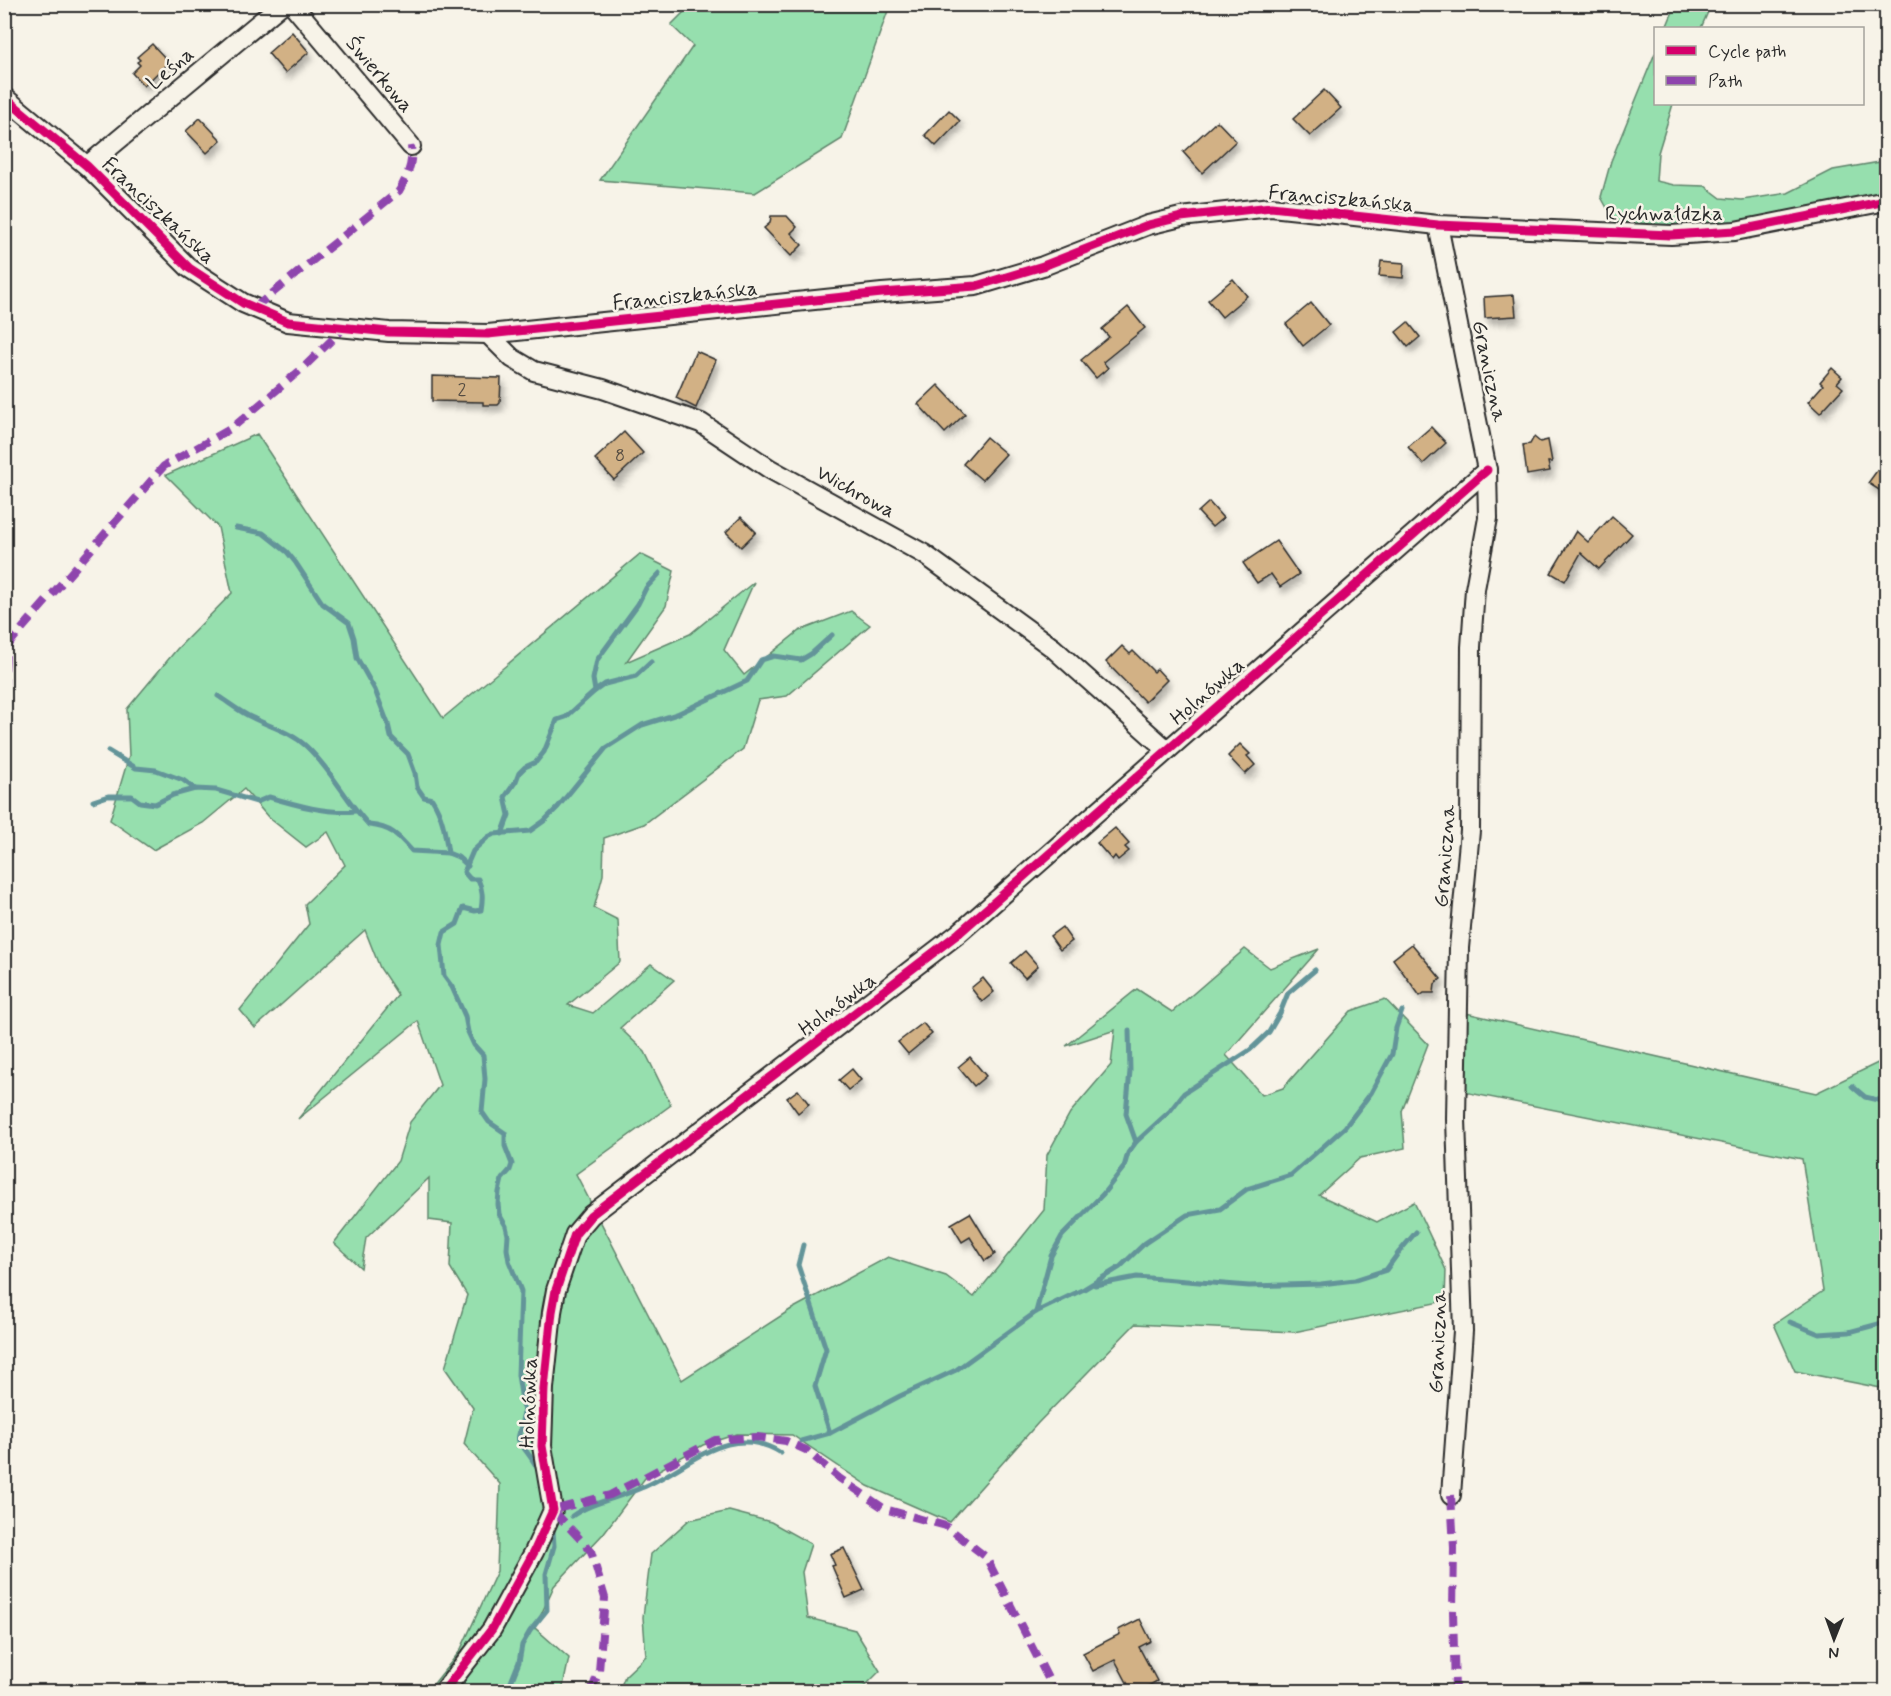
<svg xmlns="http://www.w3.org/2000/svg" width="1891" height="1696" font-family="Mynerve,sans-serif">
  <defs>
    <filter id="shadow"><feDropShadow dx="3.5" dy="6" stdDeviation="3" flood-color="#0004"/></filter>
  </defs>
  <rect width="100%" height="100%" fill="#f7f3e8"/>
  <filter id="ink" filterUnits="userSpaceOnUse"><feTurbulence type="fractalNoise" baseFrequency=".0167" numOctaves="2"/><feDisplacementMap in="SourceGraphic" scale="12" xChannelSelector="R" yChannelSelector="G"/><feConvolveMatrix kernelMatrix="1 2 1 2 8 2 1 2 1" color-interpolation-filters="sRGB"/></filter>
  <g filter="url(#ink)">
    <g fill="#96dfae" stroke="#60856c" stroke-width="1.5">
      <polygon points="1676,4 1711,4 1711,5 1701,28 1666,28"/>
      <polygon points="691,5 890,5 842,139 755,193 600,180 693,46 671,25"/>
      <polygon points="1655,53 1656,104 1673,104 1658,153 1656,181 1674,185 1705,186 1721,198 1742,200 1788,193 1833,170 1886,161 1886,202 1671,235 1621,233 1601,197 1611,161"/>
      <polygon points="257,434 443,718 640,554 674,571 666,606 626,662 690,634 754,582 724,650 744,675 799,631 851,611 870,625 787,696 758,700 743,749 644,824 604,838 603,875 594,908 618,920 620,962 568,1005 593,1013 651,964 674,980 620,1028 645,1052 671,1105 576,1174 682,1380 790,1310 888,1257 946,1276 974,1297 1044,1210 1047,1155 1070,1113 1111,1065 1115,1030 1066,1046 1137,989 1172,1012 1245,949 1270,968 1319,949 1226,1055 1262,1095 1283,1088 1351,1011 1385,999 1428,1044 1402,1111 1405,1148 1360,1158 1319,1195 1377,1222 1414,1202 1446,1270 1445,1301 1294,1332 1135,1324 1038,1423 950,1522 868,1486 792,1435 737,1434 703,1445 645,1478 603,1534 554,1586 535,1628 569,1658 562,1691 428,1691 460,1651 497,1571 500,1484 464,1444 473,1408 445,1368 467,1295 450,1267 452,1223 429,1220 429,1178 366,1238 361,1268 334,1243 398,1161 410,1122 440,1085 418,1021 298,1119 398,995 380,968 365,930 255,1028 240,1010 309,924 305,904 345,865 328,832 306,847 268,817 244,789 203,823 153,850 110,820 129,756 127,709 177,649 232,593 218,527 166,475"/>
      <polygon points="1466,1013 1816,1093 1886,1059 1886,1389 1795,1371 1774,1324 1823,1291 1802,1159 1464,1092"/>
      <polygon points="729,1511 771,1522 811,1544 802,1572 808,1618 855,1630 880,1671 865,1686 852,1692 619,1691 625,1676 646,1656 643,1617 651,1554 689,1520"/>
    </g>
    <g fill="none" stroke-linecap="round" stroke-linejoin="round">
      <g stroke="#639499" stroke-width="5">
        <path d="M 236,528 L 263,533 L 287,552 L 296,563 L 323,604 L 349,623 L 354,638 L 357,658 L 375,690 L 388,724 L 391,737 L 408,754 L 415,773 L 417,787 L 424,797 L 432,799 C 443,816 445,833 448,853 L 458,857 L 468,866"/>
        <polyline points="595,691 593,679 597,660 638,604 646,588 660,573"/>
        <path d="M 218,696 C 229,703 241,713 253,718 C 271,727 291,732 306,746 C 331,769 346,801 369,825 C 391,827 398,835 412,851 L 448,853"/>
        <polyline points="108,751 136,768 156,770 183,780 195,789"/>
        <path d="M 93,801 L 108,796 L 132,796 L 140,802 L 155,804 L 173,795 L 195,789 L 216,790 L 257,802 L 269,797 C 296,805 327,814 356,811"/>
        <polyline points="502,834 509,815 505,797 516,781 519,773 525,767 536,762 544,752 557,720 566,717 595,691 605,684 636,676 651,662"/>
        <polyline points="1852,1086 1865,1097 1886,1102"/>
        <polyline points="1136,1142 1170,1111 1184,1093 1250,1050 1269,1032 1280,1013 1288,993 1315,970"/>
        <polyline points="803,1245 798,1265 826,1349 815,1386 830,1433"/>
        <polyline points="1095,1285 1137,1277 1249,1286 1321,1284 1355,1280 1386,1270 1399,1252 1416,1232"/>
        <polyline points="1036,1312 1051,1256 1062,1236 1103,1194 1124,1167 1128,1153 1136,1142 1126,1114 1130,1071 1129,1030"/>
        <polyline points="1790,1322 1819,1334 1849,1332 1886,1322"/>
        <polyline points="801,1441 830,1433 900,1396 956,1370 1036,1312 1084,1289 1120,1267 1145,1243 1187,1215 1220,1209 1247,1189 1291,1175 1345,1127 1371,1093 1392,1054 1396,1028 1402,1011"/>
        <path d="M 538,1470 C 533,1458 524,1450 518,1439 L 524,1412 L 518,1375 L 521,1291 L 509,1261 L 507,1249 L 508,1235 L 506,1226 L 499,1214 L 498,1204 L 499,1192 L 502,1179 L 510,1170 L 512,1164 L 505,1146 L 505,1133 L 489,1122 L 482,1112 L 485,1079 L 483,1055 L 474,1045 L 468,1032 L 465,1016 L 452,987 L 444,976 L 441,945 L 444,932 L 457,924 L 463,908 L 475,911 L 481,910 C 483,898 483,890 478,879 L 470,879 L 464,872 L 473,851 L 488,837 L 494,834 L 530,831 L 544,821 L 558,807 L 606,748 L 642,725 L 677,714 L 747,681 L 761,660 L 774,656 L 801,660 L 811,654 L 832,635"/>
        <path d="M 572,1516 C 592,1502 619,1498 641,1488 C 688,1469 728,1420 781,1453"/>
        <polyline points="507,1692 519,1662 522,1645 530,1631 547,1610 546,1574 554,1546 553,1531"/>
      </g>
    </g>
    <g fill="#d2b185" stroke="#2b2b2b" stroke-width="1.5" filter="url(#shadow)">
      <polygon points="292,32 309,52 285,73 268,53"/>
      <polygon points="152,44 169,62 144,86 132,73 140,65 137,62 140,60 137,57"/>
      <polygon points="1324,90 1341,108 1310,136 1293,119"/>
      <polygon points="949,110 960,121 936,146 925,135"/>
      <polygon points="200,118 221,140 207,153 186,131"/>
      <polygon points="1217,121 1236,141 1202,173 1183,152"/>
      <polygon points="771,216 787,216 797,227 791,233 802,245 791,256 764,228 770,223"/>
      <polygon points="1381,261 1404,263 1403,278 1379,276"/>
      <polygon points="1233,279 1247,296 1222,317 1208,300"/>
      <polygon points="1514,295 1516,316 1485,318 1484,297"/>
      <polygon points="1311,303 1329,325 1303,346 1286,324"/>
      <polygon points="1128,307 1145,328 1103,362 1108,368 1096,378 1081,360 1109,337 1102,329"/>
      <polygon points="1408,322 1420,337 1408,347 1396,332"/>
      <polygon points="696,351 716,360 696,408 676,398"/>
      <polygon points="1832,368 1842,377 1837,383 1843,388 1820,413 1808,402 1823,385 1820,382"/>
      <polygon points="432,376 501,378 500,403 498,405 483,405 483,402 432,401"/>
      <polygon points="938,385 965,414 945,433 918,404"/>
      <polygon points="1431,427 1446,443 1423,464 1408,447"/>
      <polygon points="624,432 643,453 614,480 595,459"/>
      <polygon points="986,437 1006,454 982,480 963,464"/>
      <polygon points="1534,437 1540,442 1548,440 1552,462 1548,462 1550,471 1527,475 1523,445 1530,444"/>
      <polygon points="1887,457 1887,495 1868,483"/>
      <polygon points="1209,502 1223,518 1212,527 1198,512"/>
      <polygon points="1612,516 1632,534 1599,569 1581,553 1565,581 1551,573 1576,531 1588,542"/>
      <polygon points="741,517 756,532 741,547 726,532"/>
      <polygon points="1276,541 1299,574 1280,587 1271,574 1257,583 1243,563"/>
      <polygon points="1122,646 1130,654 1133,651 1154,672 1157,669 1167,680 1145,702 1106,662"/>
      <polygon points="1240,744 1250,754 1247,756 1255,765 1245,774 1228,756"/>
      <polygon points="1115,828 1129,844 1125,847 1129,851 1118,860 1115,856 1112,860 1097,843"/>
      <polygon points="1062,927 1072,941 1060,950 1050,936"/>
      <polygon points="1412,944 1441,979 1435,984 1434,993 1424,993 1420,996 1393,959"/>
      <polygon points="1025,951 1038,966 1025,978 1011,963"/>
      <polygon points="983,978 994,992 982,1002 971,988"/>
      <polygon points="923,1023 932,1034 908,1054 898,1042"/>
      <polygon points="970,1057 986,1076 974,1086 958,1067"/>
      <polygon points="852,1069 861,1080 848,1090 839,1080"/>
      <polygon points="798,1090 809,1104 798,1113 787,1098"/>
      <polygon points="970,1213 995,1254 985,1261 970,1237 962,1242 951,1224"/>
      <polygon points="844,1548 864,1590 846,1598 832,1566 835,1565 830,1554"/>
      <polygon points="1140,1619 1151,1641 1139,1647 1157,1681 1138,1692 1132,1692 1115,1660 1093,1671 1083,1653 1120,1634 1118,1630"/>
    </g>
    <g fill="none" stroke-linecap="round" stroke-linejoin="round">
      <defs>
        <g id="minor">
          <polyline points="292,4 411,146"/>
          <polyline points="4,97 87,166 189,268 243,303 288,322 389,332 488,334 882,293 976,286 1043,266 1148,225 1181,217 1271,207 1438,225 1671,235 1735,231 1886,201"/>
          <polyline points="87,166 282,4"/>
          <polyline points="1438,225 1487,470 1488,518 1475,589 1471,647 1470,831 1459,948 1456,1119 1463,1331 1451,1495"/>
          <polyline points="488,334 512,358 534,371 603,389 701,423 770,469 924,554 1053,648 1167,750"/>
          <polyline points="443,1692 492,1629 534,1552 553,1510 542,1446 544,1388 552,1312 556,1290 575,1234 591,1215 959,933 1487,470"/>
        </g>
      </defs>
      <use href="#minor" stroke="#2b2b2b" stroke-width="22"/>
      <use href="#minor" stroke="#f7f3e8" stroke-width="18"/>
      <g stroke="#8e44ad" stroke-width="8" stroke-dasharray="15 8" stroke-linecap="butt">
        <path d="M 254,308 L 399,191 C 408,175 413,164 411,146"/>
        <polyline points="4,693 6,649 13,639 164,466 232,428 304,367 344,328"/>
        <polyline points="1451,1495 1454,1548 1453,1610 1455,1692"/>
        <polyline points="591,1692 599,1671 605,1598 591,1551 553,1510 610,1495 715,1440 757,1437 786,1441 806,1450 839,1478 885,1509 946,1526 986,1557 1055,1692"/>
      </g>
      <defs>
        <g id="cycleway">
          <polyline points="4,97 87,166 189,268 243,303 288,322 389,332 488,334 882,293 976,286 1043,266 1148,225 1181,217 1271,207 1438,225 1671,235 1735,231 1886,201"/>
          <polyline points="443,1692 492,1629 534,1552 553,1510 542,1446 544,1388 552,1312 556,1290 575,1234 591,1215 959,933 1487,470"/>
        </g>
      </defs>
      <use href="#cycleway" stroke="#f7f3e8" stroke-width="13"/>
      <use href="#cycleway" stroke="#d6006c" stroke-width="9"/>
    </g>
  </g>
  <g text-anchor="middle" stroke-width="5" stroke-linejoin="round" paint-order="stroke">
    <g font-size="18" fill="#554c42">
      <text x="462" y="395">2</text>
      <text x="620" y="461">8</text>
    </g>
    <g font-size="21" fill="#2b2b2b" stroke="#f7f3e8">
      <text transform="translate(170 68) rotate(-40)" y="7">Leśna</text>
      <text transform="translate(380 74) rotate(50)" y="7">Świerkowa</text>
      <text transform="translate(1341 198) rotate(5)" y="7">Franciszkańska</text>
      <text transform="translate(159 210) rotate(43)" y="7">Franciszkańska</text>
      <text x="1664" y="220">Rychwałdzka</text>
      <text transform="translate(685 295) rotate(-6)" y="7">Franciszkańska</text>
      <text transform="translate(1490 371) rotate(78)" y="7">Graniczna</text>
      <text transform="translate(856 491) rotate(29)" y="7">Wichrowa</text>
      <text transform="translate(1207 691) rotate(-41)" y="7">Holnówka</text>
      <text transform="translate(1444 856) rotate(-86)" y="7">Graniczna</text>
      <text transform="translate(837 1004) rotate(-37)" y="7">Holnówka</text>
      <text transform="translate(1437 1342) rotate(-88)" y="7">Graniczna</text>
      <text transform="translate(528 1403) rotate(-88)" y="7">Holnówka</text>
    </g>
  </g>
  <rect width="1891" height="1696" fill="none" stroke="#f7f3e8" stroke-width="24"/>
  <rect x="12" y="12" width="1867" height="1672" fill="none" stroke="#2b2b2b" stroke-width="2" filter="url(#ink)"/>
  <rect x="1654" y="27" width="210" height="78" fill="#f7f3e8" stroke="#a5a39c" stroke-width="1.5"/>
  <rect x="1666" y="46" width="30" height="9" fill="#d6006c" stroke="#a5a39c" stroke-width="1.5"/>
  <text x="1708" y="57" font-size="18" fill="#2b2b2b">Cycle path</text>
  <rect x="1666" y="76" width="30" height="9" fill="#8e44ad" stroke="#a5a39c" stroke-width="1.5"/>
  <text x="1708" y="87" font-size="18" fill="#2b2b2b">Path</text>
  <g transform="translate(1834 1639) rotate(181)" stroke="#f7f3e8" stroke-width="4.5" paint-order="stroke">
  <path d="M0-4.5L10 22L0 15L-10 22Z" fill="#2b2b2b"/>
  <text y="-9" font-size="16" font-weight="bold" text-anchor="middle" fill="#2b2b2b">N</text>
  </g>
</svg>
